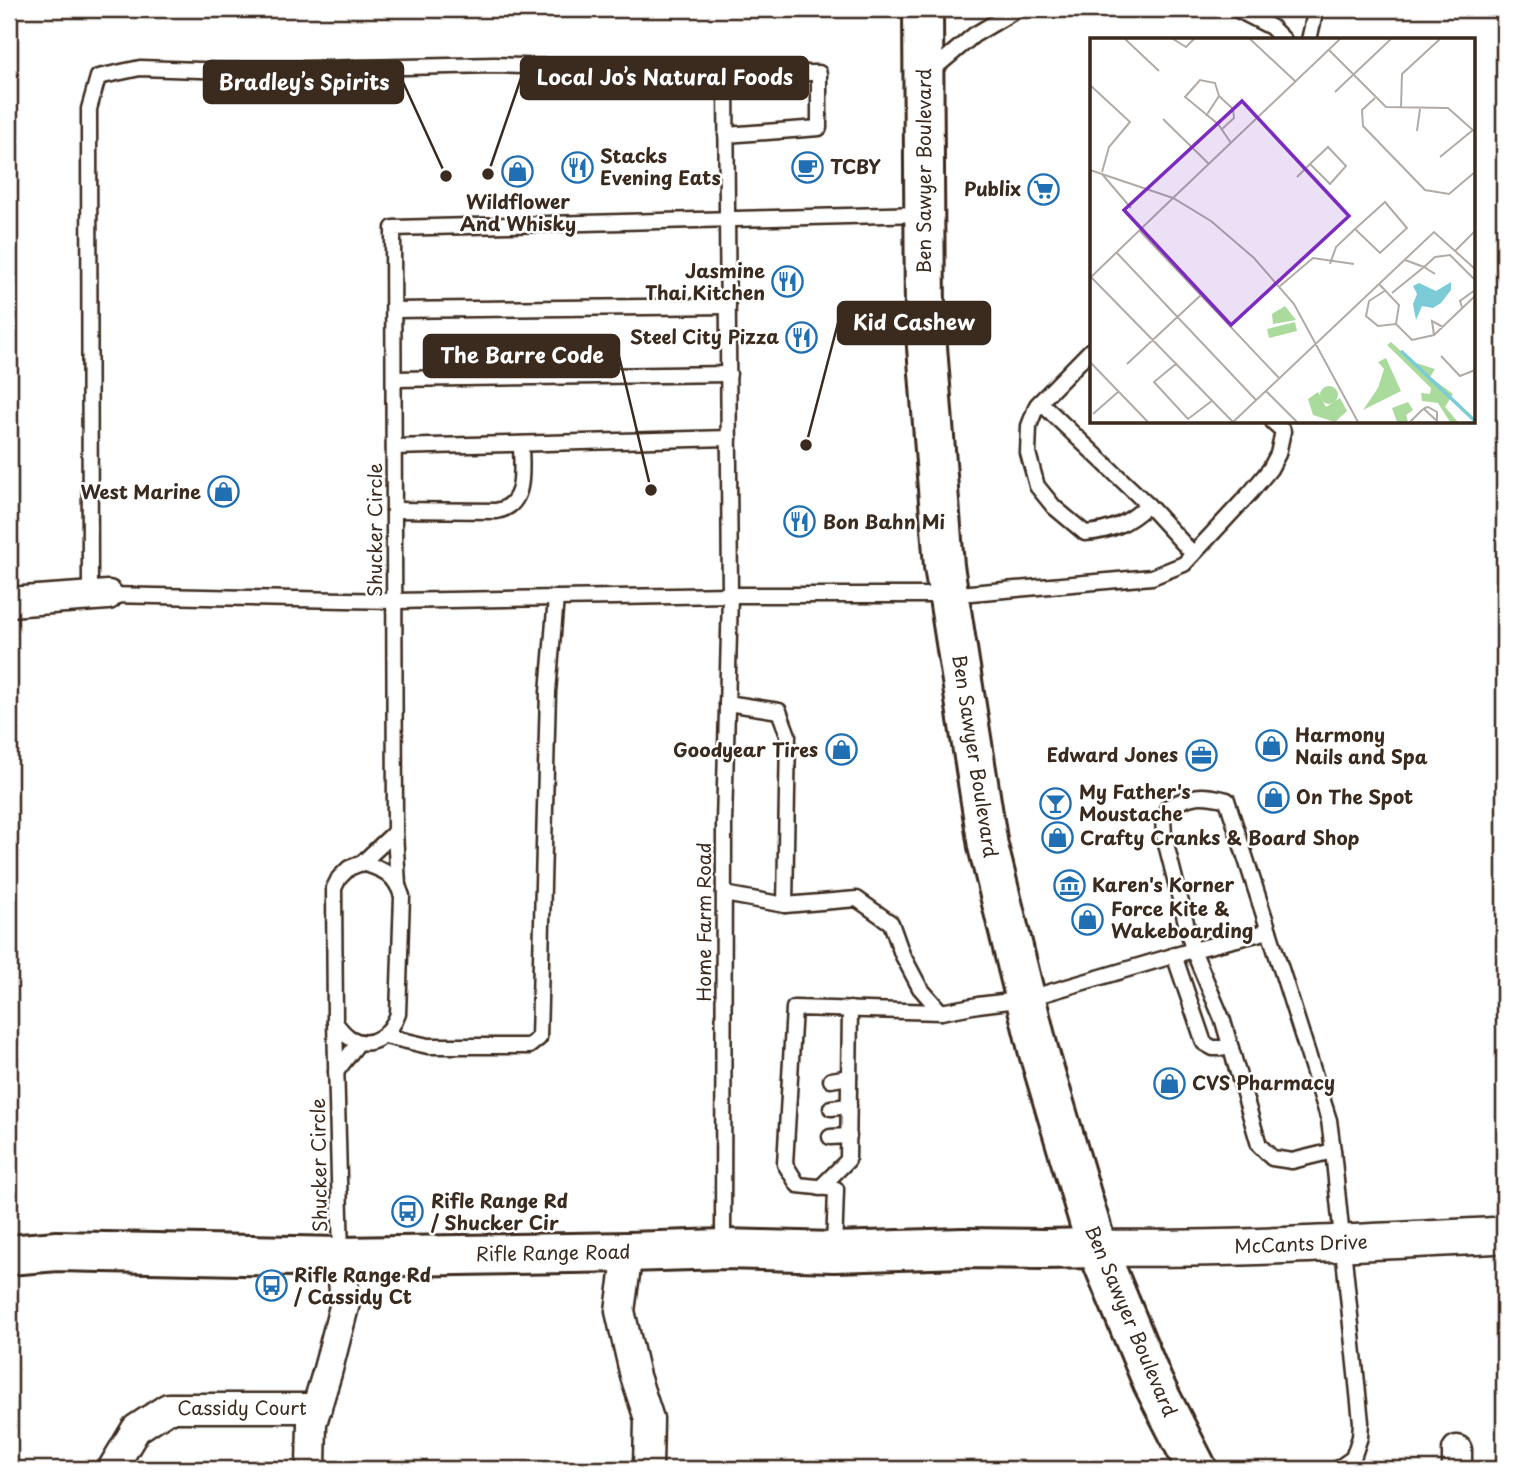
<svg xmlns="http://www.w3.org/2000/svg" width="1513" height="1478" font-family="'Playpen Sans',sans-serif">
  <rect width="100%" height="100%" fill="#fff"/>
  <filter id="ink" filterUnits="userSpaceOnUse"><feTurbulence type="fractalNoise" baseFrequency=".0143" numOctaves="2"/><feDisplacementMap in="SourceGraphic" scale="14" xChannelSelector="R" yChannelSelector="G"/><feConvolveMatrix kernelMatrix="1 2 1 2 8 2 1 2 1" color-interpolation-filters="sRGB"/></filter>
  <g filter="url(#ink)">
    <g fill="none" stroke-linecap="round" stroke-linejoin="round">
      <defs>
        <g id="service">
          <polyline points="1236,9 1271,27 1284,40"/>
          <polyline points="1309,40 1316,9"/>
          <polyline points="723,73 819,73 819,128 726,135"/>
          <polyline points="929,73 974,35 1018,9"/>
          <polyline points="394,310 728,306"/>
          <path d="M 1091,350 L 1037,405 L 1029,426 L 1028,453 L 1037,486 L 1054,507 L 1085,533 C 1112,531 1128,523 1148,505 L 1193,554"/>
          <polyline points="394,379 729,374"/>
          <polyline points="1040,402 1148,505"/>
          <polyline points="394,447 729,438"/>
          <path d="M 394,510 L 496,511 C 528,506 521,468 521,444"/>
          <polyline points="108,595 394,601 730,595 948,595 1152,577 1184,564 1251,492 1270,469 1278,454 1283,431 1273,422"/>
          <polyline points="90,596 89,109 98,77 140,68 229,71 495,65 723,73 726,82 730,595 724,823 723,1247"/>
          <polyline points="727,703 779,711 788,735 785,905"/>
          <polyline points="395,832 398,885"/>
          <path d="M 362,863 C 383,869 395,874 402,896 L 398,1014 C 391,1033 372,1051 350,1038 C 344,1034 339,1028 335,1022 L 334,888 L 339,878 L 349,868 L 362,863 L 395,832 L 393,228 L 923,214"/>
          <polyline points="724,894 785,905 857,899 891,923 902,954 920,988 941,1012"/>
          <polyline points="1269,931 1329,1120 1333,1151 1361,1422 1360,1437 1353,1458 1337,1469"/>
          <polyline points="1174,955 1204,1043 1213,1048 1231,1048"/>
          <polyline points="335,1022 341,1256"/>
          <polyline points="385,1036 428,1046 529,1046 539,1038 548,692 556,598"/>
          <polyline points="336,1072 359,1042"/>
          <polyline points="831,1080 849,1077"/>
          <polyline points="831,1108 849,1106"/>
          <polyline points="830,1137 849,1136"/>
          <polyline points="820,1188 848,1160 850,1009"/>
          <path d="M 834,1251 L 836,1189 L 798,1185 L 785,1164 L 794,1008 L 941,1012 L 978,1005 L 1026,999 L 1193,950 L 1269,931 L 1227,800 C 1200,793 1192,795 1168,807 L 1163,818 L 1164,836 L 1193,950 L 1223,1021 L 1259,1145 L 1272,1158 L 1292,1161 L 1333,1151"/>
        </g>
        <g id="minor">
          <polyline points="9,602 108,595"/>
          <polyline points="628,1252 620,1311 635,1376 649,1419 648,1469"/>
          <polyline points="1457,1450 1457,1469"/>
          <polyline points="112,1469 136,1429 168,1408 317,1408"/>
          <polyline points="312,1469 311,1466 312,1423 327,1373 345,1303 341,1257"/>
        </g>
        <path id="tertiary" d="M 1097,1248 C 1233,1250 1369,1242 1504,1235"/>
        <polyline id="secondary" points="9,1255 57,1251 341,1257 628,1252 723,1249 834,1252 963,1248 1043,1249 1097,1248"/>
        <polyline id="primary" points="923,9 925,321 944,566 988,846 1039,1053 1097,1248 1153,1383 1197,1469"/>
      </defs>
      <use href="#service" stroke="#3b2a1e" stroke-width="19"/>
      <use href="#minor" stroke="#3b2a1e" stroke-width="33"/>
      <use href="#tertiary" stroke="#3b2a1e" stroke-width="40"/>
      <use href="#secondary" stroke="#3b2a1e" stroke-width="44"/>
      <use href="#primary" stroke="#3b2a1e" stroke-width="44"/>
      <use href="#service" stroke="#fff" stroke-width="14"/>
      <use href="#minor" stroke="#fff" stroke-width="28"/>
      <use href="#tertiary" stroke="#fff" stroke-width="35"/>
      <use href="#secondary" stroke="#fff" stroke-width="38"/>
      <use href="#primary" stroke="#fff" stroke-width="38"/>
    </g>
  </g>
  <defs>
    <symbol id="restaurant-ring" viewBox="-11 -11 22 22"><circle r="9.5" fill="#fff" stroke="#1f6fb2" stroke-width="1.5"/><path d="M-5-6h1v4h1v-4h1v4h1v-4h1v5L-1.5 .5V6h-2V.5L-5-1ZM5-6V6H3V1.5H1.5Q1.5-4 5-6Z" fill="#1f6fb2"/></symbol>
    <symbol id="cafe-ring" viewBox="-11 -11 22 22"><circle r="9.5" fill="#fff" stroke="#1f6fb2" stroke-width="1.5"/><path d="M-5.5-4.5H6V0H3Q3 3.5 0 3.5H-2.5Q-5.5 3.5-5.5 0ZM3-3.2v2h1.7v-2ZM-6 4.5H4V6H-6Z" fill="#1f6fb2"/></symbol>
    <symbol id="shop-ring" viewBox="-11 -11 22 22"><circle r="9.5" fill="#fff" stroke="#1f6fb2" stroke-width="1.5"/><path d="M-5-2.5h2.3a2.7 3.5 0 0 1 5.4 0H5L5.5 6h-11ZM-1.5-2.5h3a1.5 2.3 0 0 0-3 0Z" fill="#1f6fb2"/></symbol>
    <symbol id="supermarket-ring" viewBox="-11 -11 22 22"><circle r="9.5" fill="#fff" stroke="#1f6fb2" stroke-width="1.5"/><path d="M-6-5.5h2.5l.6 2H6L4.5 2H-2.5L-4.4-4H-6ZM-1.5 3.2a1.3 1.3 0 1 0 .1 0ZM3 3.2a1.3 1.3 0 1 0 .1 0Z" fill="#1f6fb2"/></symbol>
    <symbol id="office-ring" viewBox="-11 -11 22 22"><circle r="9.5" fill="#fff" stroke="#1f6fb2" stroke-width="1.5"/><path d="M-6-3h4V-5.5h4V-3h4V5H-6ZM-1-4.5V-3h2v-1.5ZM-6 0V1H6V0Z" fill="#1f6fb2"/></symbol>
    <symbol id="bar-ring" viewBox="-11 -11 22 22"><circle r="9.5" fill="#fff" stroke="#1f6fb2" stroke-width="1.5"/><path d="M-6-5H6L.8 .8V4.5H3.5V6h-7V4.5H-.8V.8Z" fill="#1f6fb2"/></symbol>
    <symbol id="museum-ring" viewBox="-11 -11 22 22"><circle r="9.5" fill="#fff" stroke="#1f6fb2" stroke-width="1.5"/><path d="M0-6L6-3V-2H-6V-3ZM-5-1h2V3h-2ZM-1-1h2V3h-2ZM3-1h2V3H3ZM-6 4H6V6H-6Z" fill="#1f6fb2"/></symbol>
    <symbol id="bus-ring" viewBox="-11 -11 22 22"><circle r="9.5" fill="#fff" stroke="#1f6fb2" stroke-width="1.5"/><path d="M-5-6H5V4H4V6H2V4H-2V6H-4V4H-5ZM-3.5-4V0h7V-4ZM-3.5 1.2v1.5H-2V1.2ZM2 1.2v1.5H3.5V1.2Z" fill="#1f6fb2"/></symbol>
  </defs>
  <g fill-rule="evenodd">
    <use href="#restaurant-ring" x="560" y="150" width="35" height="35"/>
    <use href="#cafe-ring" x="790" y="150" width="35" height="35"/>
    <use href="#shop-ring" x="500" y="154" width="35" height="35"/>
    <use href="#supermarket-ring" x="1026" y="172" width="35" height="35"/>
    <use href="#restaurant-ring" x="770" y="264" width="35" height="35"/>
    <use href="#restaurant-ring" x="784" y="320" width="35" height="35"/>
    <use href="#shop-ring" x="206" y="474" width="35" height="35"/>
    <use href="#restaurant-ring" x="782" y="504" width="35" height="35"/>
    <use href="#shop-ring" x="1254" y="728" width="35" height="35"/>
    <use href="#shop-ring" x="824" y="732" width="35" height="35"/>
    <use href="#office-ring" x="1184" y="738" width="35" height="35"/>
    <use href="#shop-ring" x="1256" y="780" width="35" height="35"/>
    <use href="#bar-ring" x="1038" y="786" width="35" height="35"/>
    <use href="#shop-ring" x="1040" y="820" width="35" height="35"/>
    <use href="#museum-ring" x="1052" y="868" width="35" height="35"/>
    <use href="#shop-ring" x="1070" y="902" width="35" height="35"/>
    <use href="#shop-ring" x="1152" y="1066" width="35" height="35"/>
    <use href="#bus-ring" x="390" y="1194" width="35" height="35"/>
    <use href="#bus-ring" x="254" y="1268" width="35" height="35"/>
  </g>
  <g text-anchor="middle" stroke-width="5" stroke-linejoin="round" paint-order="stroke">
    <g font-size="19" font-weight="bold" fill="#3b2a1e" stroke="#fff" text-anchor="start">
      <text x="600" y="163">Stacks<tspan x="600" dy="22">Evening Eats</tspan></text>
      <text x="830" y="174">TCBY</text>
      <text x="1021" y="196" text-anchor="end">Publix</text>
      <text x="518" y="209" text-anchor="middle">Wildflower<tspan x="518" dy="22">And Whisky</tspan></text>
      <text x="765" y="278" text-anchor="end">Jasmine<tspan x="765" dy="22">Thai Kitchen</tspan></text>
      <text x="779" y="344" text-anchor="end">Steel City Pizza</text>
      <text x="201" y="499" text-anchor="end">West Marine</text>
      <text x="823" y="529">Bon Bahn Mi</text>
      <text x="1295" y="742">Harmony<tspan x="1295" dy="22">Nails and Spa</tspan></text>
      <text x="818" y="757" text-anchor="end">Goodyear Tires</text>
      <text x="1178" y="762" text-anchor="end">Edward Jones</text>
      <text x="1079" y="799">My Father's<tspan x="1079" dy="22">Moustache</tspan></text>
      <text x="1296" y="804">On The Spot</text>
      <text x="1080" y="845">Crafty Cranks &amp; Board Shop</text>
      <text x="1092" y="892">Karen's Korner</text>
      <text x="1111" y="916">Force Kite &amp;<tspan x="1111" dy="22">Wakeboarding</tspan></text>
      <text x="1192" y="1090">CVS Pharmacy</text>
      <text x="431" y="1208">Rifle Range Rd<tspan x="431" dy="22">/ Shucker Cir</tspan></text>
      <text x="294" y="1282">Rifle Range Rd<tspan x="294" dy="22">/ Cassidy Ct</tspan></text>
    </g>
    <g font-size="19" fill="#3b2a1e" stroke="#fff">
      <text transform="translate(924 171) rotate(-90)" y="7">Ben Sawyer Boulevard</text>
      <text transform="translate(375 530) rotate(-90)" y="7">Shucker Circle</text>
      <text transform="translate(975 756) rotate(81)" y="7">Ben Sawyer Boulevard</text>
      <text transform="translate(704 922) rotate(-90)" y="7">Home Farm Road</text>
      <text transform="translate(319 1165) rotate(-91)" y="7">Shucker Circle</text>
      <text transform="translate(1301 1244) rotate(-2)" y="7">McCants Drive</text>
      <text transform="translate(553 1253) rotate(-1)" y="7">Rifle Range Road</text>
      <text transform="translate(1131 1321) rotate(67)" y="7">Ben Sawyer Boulevard</text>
      <text x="242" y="1415">Cassidy Court</text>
    </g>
  </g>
  <g transform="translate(1090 38)">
    <rect width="385" height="385" fill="#fff"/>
    <path d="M 205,284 L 207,293 L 179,300 L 177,291 ZM230 357a9 9 0 1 1 18 0a9 9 0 1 1-18 0Z" fill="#aadb9c"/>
    <path d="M 195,268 L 206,282 L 183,286 L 182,276 ZM 301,304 L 323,324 L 345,331 L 340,339 L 363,356 L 355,369 L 368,384 L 360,384 L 348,365 L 332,363 L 331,355 L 340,356 L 341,350 L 297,307 ZM 296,320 L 311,353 L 273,372 L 288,350 L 294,331 L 288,324 ZM 228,354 L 236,369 L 250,360 L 257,373 L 245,384 L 223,377 L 218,361 ZM 318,364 L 323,372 L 316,377 L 318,384 L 307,384 L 302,370 Z" fill="#aadb9c"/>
    <path d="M 361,244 L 361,252 L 351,265 L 343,270 L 332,268 L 326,282 L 323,266 L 327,256 L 323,248 L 329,245 L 346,253 Z" fill="#7cccd8"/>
    <path fill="none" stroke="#7cccd8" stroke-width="3.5" d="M 311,313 L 385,383"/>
    <path fill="none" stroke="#b1aaa5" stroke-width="2" d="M 35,1 L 69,33M 83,1 L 96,9 L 104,1M 160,1 L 205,43M 239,12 L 296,69 L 358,70 L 385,94M 0,47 L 40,84 L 19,109 L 12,134M 245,54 L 301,1M 285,60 L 272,72 L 273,88 L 335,152 L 359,156 L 385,134M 311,70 L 312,36 L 350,1M 116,78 L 129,58M 73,81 L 119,126M 132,91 L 144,80 L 143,71 L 129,58 L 125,45 L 110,42 L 95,59 L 128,86 L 141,105M 327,93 L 330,71M 350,119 L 383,92M 0,132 L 83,160 L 121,183 L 164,220 L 204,266 L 268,384M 12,136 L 41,170M 207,139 L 220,126 L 238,109 L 256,128 L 240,146 L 220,126M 83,160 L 250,1M 295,164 L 317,190 L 290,215 L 265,191 ZM 50,193 L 189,340M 365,213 L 385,193M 27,215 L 166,362M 315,222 L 334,229 L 345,219 L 360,217 L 385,242M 240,226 L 246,209 L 265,191M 1,239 L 143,384M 0,240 L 83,160M 289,246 L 309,267 L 306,286M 190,248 L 223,220 L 264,226M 296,252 L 279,263 L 276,278 L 288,288 L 306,286 L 322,302 L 344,297 L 385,258M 302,255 L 334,229 L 345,236M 372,269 L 370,263 L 385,252M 344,297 L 342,283 L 353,289M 351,318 L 370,338 L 385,332M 0,324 L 58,384M 87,325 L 64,344 L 98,381 L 123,362M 37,326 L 111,257M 176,353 L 207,384M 3,376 L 28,354M 143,384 L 344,194 L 385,231M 320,384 L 331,373 L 335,370 L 338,369 L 347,374 L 347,383 L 334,371"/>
    <path fill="#7b2cbf" fill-opacity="0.15" stroke="#7b2cbf" stroke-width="3.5" d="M 152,63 L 259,178 L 141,287 L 34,172 Z"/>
    <rect width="385" height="385" fill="none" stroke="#3b2a1e" stroke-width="3.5"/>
  </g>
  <path fill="none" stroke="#3b2a1e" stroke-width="2.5" d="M488 174L521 78M446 176L403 82M806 445L838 323M651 490L619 356"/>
  <g fill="#3b2a1e" stroke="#fff" stroke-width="2.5">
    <circle cx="488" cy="174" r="7"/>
    <circle cx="446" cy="176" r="7"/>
    <circle cx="806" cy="445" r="7"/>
    <circle cx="651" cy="490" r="7"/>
  </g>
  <g fill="#3b2a1e" stroke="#3b2a1e" stroke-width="2.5">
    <rect x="521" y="57" width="287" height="42" rx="7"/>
    <rect x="204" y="61" width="199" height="42" rx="7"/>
    <rect x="838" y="302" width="152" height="42" rx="7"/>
    <rect x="424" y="335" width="195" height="42" rx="7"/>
  </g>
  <g font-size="21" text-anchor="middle" font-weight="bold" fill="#fff">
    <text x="665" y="85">Local Jo’s Natural Foods</text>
    <text x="304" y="90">Bradley’s Spirits</text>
    <text x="914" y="330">Kid Cashew</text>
    <text x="522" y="363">The Barre Code</text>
  </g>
  <rect width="1513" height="1478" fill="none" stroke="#fff" stroke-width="35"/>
  <rect x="18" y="18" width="1478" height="1443" fill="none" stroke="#3b2a1e" stroke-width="2.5" filter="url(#ink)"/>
</svg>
